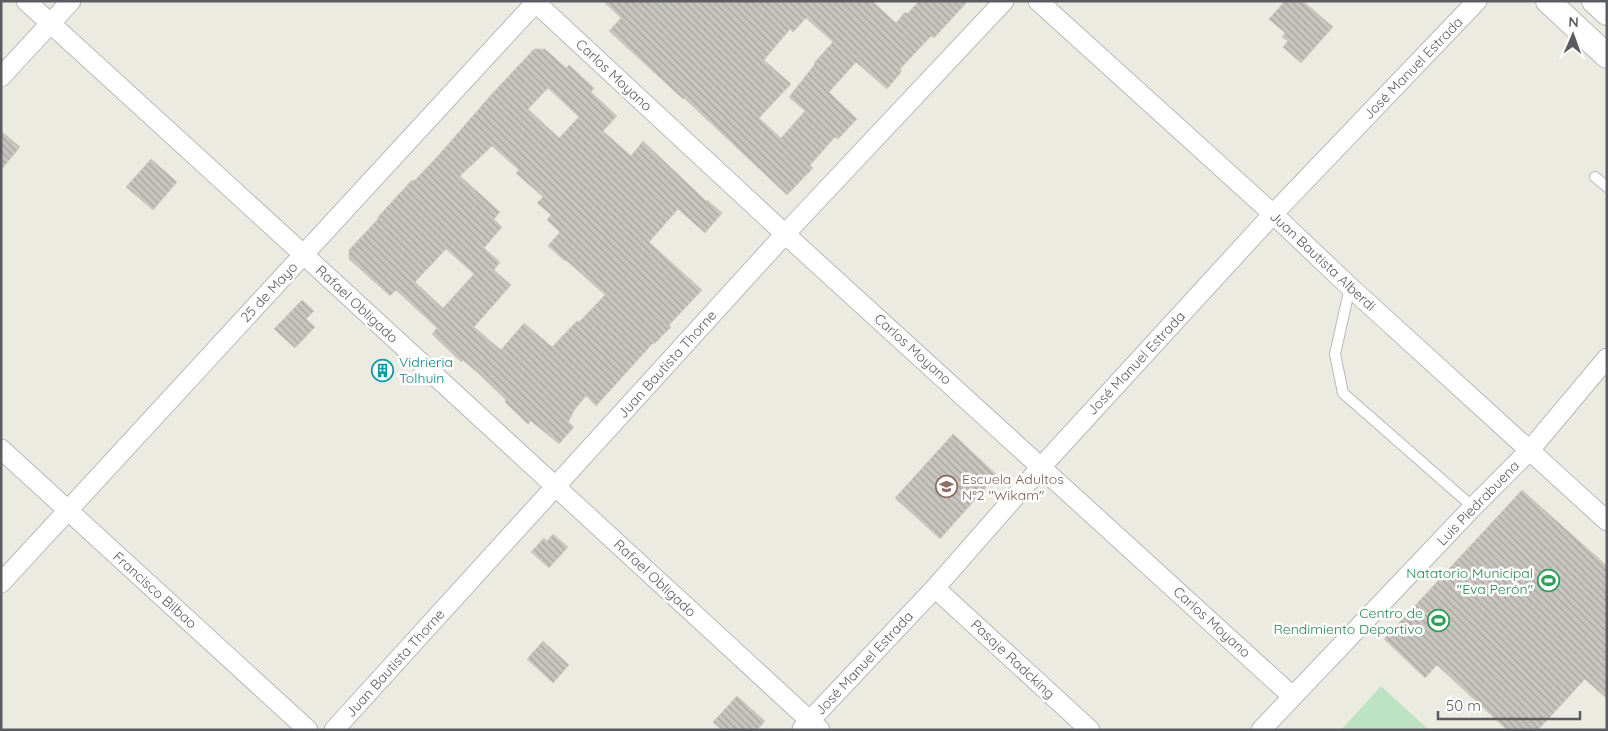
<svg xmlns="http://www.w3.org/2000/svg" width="1608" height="731" font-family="Quicksand,sans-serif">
  <defs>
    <pattern id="building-back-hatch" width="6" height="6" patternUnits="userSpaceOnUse" patternTransform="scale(1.25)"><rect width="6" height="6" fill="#c8c5be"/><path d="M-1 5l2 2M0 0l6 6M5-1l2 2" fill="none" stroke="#a5a39e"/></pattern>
  </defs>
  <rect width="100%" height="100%" fill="#ecebe1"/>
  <polygon fill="#bee3c3" points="1381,686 1429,730 1341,730"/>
  <g fill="url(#building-back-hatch)" stroke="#d0cec0" fill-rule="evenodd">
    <path d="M 603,1 L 872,1 L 896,23 L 905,12 L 907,14 L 919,1 L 968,1 L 934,38 L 931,36 L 900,69 L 902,71 L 887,89 L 856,62 L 829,92 L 857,119 L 838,139 L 835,137 L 810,165 L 813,168 L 787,195 L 684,98 L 683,99 L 670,87 L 609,31 L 621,18 ZM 806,18 L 833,42 L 814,63 L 815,64 L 789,97 L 805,111 L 781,138 L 759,118 L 791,84 L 764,60 L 790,29 L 793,32 Z"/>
    <polygon points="1285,1 1303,1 1333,27 1301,63 1283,47 1288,41 1282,37 1285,33 1269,19"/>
    <path d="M 534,49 L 545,49 L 566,68 L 569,65 L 594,88 L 591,92 L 617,116 L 603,131 L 631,156 L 643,141 L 706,201 L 707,200 L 722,213 L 705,233 L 678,209 L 649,242 L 702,290 L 669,325 L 671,327 L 654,344 L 653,343 L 596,406 L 586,396 L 575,409 L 568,422 L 574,427 L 559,444 L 531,421 L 528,424 L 505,402 L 506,400 L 478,373 L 463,360 L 461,362 L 432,334 L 437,328 L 396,290 L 390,296 L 349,259 L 349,250 L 378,219 L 377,218 L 412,180 L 414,181 L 438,156 L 491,95 ZM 548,88 L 579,117 L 559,138 L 528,109 ZM 492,146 L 519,170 L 516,173 L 543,197 L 537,203 L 551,215 L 547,220 L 560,232 L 548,246 L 565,261 L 566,260 L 605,295 L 579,322 L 577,321 L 552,347 L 524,323 L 501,350 L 474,327 L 511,285 L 494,270 L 500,262 L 484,248 L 502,227 L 494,219 L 500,212 L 460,176 ZM 446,249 L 474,274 L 443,308 L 415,282 Z"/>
    <polygon points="1,131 20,147 1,170"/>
    <polygon points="151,159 177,182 153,210 126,187"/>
    <polygon points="302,300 314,311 306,319 315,327 295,348 274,329"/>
    <polygon points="953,434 997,475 940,539 895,498"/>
    <polygon points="1522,490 1607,566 1607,699 1585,679 1538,730 1507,730 1437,665 1425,678 1384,639"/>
    <polygon points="553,534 568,547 549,568 531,552 544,538 547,541"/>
    <polygon points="543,641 569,665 553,683 527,659"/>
    <polygon points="737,696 765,721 757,730 722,730 713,722"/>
  </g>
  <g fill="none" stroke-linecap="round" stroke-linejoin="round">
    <defs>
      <g id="service">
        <polyline points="1595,177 1607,187"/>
        <polyline points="1350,287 1335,354 1343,393 1473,507"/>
      </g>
      <g id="minor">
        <polyline points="26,1 304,255 820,730"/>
        <polyline points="534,1 785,234 1292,696"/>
        <polyline points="1038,1 1273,214 1350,287 1607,521"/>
        <polyline points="1,77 71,1"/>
        <polyline points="1,449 308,730"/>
        <polyline points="1,583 537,1"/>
        <polyline points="935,588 1090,730"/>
        <polyline points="802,729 935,588 1042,466 1273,214 1477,1"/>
        <polyline points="334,730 785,234 1004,1"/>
        <polyline points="1261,730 1473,507 1530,450 1607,358"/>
      </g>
      <g id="tertiary">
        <polyline points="1548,1 1607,56"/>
        <polyline points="1594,1 1607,13"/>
      </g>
    </defs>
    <use href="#service" stroke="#b7b8bd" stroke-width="12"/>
    <use href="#minor" stroke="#b7b8bd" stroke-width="21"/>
    <use href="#tertiary" stroke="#b7b8bd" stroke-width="26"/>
    <use href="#service" stroke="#fff" stroke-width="10"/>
    <use href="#minor" stroke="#fff" stroke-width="19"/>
    <use href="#tertiary" stroke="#fff" stroke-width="24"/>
  </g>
  <defs>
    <symbol id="building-ring" viewBox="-11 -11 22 22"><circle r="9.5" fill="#fff" stroke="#0f9aa8" stroke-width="1.5"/><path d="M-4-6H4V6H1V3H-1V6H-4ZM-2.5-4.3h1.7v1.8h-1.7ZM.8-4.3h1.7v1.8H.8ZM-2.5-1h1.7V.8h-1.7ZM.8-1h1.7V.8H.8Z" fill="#0f9aa8"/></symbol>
    <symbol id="school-ring" viewBox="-11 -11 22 22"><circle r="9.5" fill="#fff" stroke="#8d6e63" stroke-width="1.5"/><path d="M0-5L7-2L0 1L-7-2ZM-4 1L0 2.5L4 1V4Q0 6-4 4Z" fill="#8d6e63"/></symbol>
    <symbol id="stadium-ring" viewBox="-11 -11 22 22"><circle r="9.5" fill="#fff" stroke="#2e9e5b" stroke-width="1.5"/><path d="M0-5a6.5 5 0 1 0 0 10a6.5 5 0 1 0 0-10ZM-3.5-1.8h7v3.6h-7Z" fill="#2e9e5b"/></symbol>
  </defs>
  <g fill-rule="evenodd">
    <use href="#building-ring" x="370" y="358" width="25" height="25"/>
    <use href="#school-ring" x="934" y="474" width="25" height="25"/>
    <use href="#stadium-ring" x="1536" y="568" width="25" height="25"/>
    <use href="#stadium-ring" x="1426" y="608" width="25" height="25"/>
  </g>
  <g text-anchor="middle" stroke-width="5" stroke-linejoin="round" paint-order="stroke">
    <g font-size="14" fill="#5a5c61" stroke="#fff">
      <text transform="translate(1413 68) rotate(-46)" y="5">José Manuel Estrada</text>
      <text transform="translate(614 75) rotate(43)" y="5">Carlos Moyano</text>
      <text transform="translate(1323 261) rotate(43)" y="5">Juan Bautista Alberdi</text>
      <text transform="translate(269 292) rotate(-47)" y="5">25 de Mayo</text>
      <text transform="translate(357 304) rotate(43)" y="5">Rafael Obligado</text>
      <text transform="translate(913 349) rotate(42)" y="5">Carlos Moyano</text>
      <text transform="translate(1136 363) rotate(-47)" y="5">José Manuel Estrada</text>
      <text transform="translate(667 364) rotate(-48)" y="5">Juan Bautista Thorne</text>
      <text transform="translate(1478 503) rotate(-46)" y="5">Luis Piedrabuena</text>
      <text transform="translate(655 578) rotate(43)" y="5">Rafael Obligado</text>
      <text transform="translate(155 590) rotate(42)" y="5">Francisco Bilbao</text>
      <text transform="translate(1212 622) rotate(42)" y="5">Carlos Moyano</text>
      <text transform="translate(1013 659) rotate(43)" y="5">Pasaje Radcking</text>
      <text transform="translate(395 663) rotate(-48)" y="5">Juan Bautista Thorne</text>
      <text transform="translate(864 663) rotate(-47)" y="5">José Manuel Estrada</text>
    </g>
    <g font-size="14" fill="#0d838f" stroke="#fff" text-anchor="start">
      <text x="399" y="367">Vidrieria<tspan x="399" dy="16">Tolhuin</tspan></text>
    </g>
    <g font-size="14" fill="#785e54" stroke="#fff" text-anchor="start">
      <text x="962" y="484">Escuela Adultos<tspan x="962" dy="16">N°2 "Wikam"</tspan></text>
    </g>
    <g font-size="14" fill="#27864d" stroke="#fff" text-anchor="end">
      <text x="1533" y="578">Natatorio Municipal<tspan x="1533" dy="16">"Eva Perón"</tspan></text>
      <text x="1423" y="618">Centro de<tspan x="1423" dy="16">Rendimiento Deportivo</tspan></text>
    </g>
  </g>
  <rect width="1608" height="731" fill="none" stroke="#5a5c61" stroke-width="5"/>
  <g transform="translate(1573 35) rotate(2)" stroke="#ffffff" stroke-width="4" paint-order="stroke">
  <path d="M0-4L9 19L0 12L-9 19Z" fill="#5a5c61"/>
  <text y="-8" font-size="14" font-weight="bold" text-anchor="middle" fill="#5a5c61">N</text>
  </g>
  <path d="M1438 711v8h142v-8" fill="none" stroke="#5a5c61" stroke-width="2.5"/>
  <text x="1446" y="711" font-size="15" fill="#5a5c61" stroke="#ffffff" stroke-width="4" paint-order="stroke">50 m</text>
</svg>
